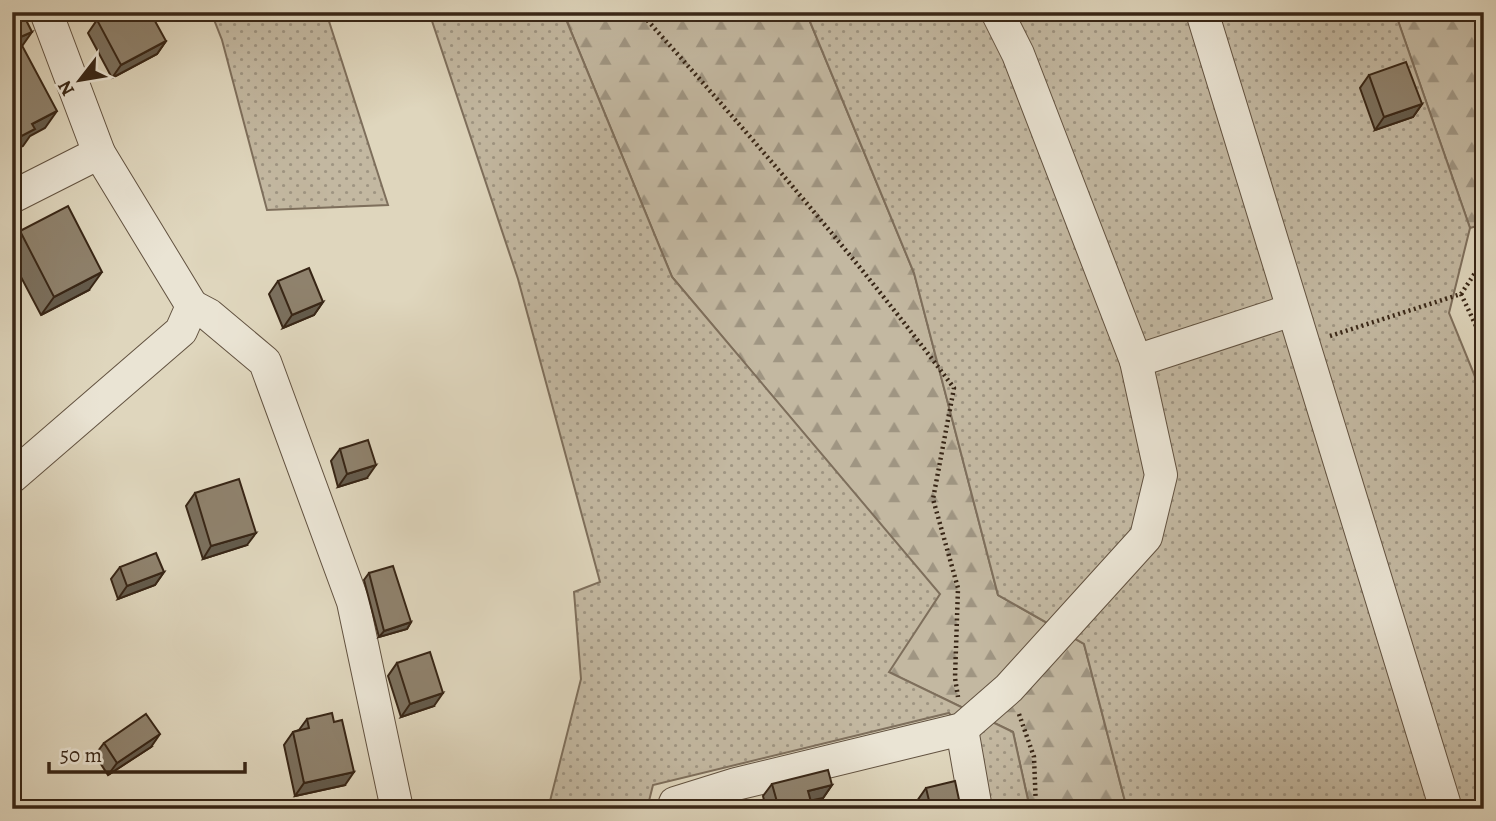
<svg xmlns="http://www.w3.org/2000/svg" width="1496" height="821" font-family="Alegreya,serif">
  <defs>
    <pattern id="forest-firs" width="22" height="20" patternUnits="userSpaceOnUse" patternTransform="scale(1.75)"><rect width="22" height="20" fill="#c3b8a1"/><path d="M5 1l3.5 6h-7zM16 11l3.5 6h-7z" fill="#9f9582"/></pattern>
    <pattern id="garden-dots" width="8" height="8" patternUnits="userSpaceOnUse" patternTransform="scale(1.75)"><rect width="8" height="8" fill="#c3b8a1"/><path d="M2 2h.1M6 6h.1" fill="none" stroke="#9f9582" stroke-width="1.8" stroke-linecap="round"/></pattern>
  </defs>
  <rect width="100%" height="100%" fill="#dfd6bd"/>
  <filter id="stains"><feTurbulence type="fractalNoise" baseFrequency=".00286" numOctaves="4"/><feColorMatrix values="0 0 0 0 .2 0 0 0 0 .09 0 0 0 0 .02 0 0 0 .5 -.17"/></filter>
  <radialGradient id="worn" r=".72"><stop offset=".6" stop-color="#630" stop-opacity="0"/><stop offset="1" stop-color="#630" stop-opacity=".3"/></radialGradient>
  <g fill="url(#forest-firs)" stroke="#7e6f5c" stroke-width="2">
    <polygon points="563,12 806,12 914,273 998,595 1084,644 1127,809 1030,809 1013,732 888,672 939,594 672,277"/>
    <polygon points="1395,12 1484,12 1484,224 1470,228"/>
  </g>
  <g fill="url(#garden-dots)" stroke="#7e6f5c" stroke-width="2">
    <polygon points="211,12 326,12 388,205 267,210 222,40"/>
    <polygon points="429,12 563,12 672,277 940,594 889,672 1013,732 1030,809 982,809 972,744 949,713 653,785 647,809 548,809 581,679 574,592 600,582 518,279"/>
    <polygon points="806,12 1395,12 1470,228 1449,313 1478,384 1484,381 1484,809 1127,809 1084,644 998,595 914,273"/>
  </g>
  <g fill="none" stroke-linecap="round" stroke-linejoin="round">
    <defs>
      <g id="minor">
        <polyline points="997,12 1018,54 1136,361"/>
        <polyline points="1202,12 1446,809"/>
        <polyline points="12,197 99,153"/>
        <polyline points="192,306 209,315 265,362 353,602 397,809"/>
        <polyline points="12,477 181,331 192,306 99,153 46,12"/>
        <polyline points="962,729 976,809"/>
        <polyline points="673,809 675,803 736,784 962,729 1009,688 1146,537 1161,475 1136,361 1292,310"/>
      </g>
    </defs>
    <use href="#minor" stroke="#625240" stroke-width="34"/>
    <g stroke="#382616" stroke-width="4.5" stroke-dasharray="2 3.5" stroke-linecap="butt">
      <path d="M 640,12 C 749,134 856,257 954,388 L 933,499 L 958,588 L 955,678 L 958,697"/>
      <polyline points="1461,294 1484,343"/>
      <polyline points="1330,336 1461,294 1479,267 1484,264"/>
      <polyline points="1019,714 1034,757 1036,809"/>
    </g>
    <use href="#minor" stroke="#eae4d4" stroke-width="32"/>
  </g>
  <g fill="#7b705e" stroke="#382616" stroke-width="2">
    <polygon points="97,20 166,41 157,54 112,78 88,33"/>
    <polygon points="1369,75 1422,104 1413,117 1375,130 1360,88"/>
    <polygon points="20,231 89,290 41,315 12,260 12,243"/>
    <polygon points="278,281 323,302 314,315 283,328 269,294"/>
    <polygon points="340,449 367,478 338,487 331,461"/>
    <polygon points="195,493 247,545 203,559 186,506"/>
    <polygon points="120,567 164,572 155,585 118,599 111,579"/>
    <polygon points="369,573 411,622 407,629 379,637 364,580"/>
    <polygon points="397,663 434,706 401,717 388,676"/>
    <polygon points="307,719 345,785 295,796 284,745 293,732 299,730"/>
    <polygon points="104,743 151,747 108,775 95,755"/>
    <polygon points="772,784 832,785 823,798 811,801 813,809 766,809 763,796"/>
    <polygon points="926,788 961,809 919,809 917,801"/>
  </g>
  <g fill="#645b4c" stroke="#382616" stroke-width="2">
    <polygon points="32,32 20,49 18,38"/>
    <polygon points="166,41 157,54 112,78 121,65"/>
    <polygon points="1422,104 1413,117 1375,130 1384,117"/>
    <polygon points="57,111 45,128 30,136 23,146 12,151 12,141 32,124"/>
    <polygon points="102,272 89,290 41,315 54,297"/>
    <polygon points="323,302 314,315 283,328 292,315"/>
    <polygon points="376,465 367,478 338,487 347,474"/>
    <polygon points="256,533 247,545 203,559 211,546"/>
    <polygon points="164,572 155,585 118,599 127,586"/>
    <polygon points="411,622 407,629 379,637 384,631"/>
    <polygon points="443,693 434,706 401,717 410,704"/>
    <polygon points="160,734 151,747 108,775 117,763"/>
    <polygon points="354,772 345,785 295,796 304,783"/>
    <polygon points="832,785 823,798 799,803 808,791"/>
  </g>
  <g fill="#8f826d" stroke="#382616" stroke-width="2">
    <polygon points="16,12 22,12 32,32 18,38 57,111 32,124 35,129 12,141 12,14"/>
    <polygon points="111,12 150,12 166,41 121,65 97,20"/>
    <polygon points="1406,62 1422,104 1384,117 1369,75"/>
    <polygon points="68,206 102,272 54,297 20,231"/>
    <polygon points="309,268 323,302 292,315 278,281"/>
    <polygon points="368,440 376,465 347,474 340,449"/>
    <polygon points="239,479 256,533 211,546 195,493"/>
    <polygon points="156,553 164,572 127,586 120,567"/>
    <polygon points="393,566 411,622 384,631 369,573"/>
    <polygon points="430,652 443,693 410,704 397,663"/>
    <polygon points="332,713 334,722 342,720 354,772 304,783 293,732 309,728 307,719"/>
    <polygon points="146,714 160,734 117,763 104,743"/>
    <polygon points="828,770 832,785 808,791 813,809 779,809 772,784"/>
    <polygon points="955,781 961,809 931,809 926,788"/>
  </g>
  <rect width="1496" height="821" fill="none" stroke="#dfd6bd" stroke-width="42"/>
  <rect x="14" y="14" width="1468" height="793" fill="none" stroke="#382616" stroke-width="3.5"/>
  <rect x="21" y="21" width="1454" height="779" fill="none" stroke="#382616" stroke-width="2"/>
  <g transform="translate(80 80) rotate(239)" stroke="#eae4d4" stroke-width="5" paint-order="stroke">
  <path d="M0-5L12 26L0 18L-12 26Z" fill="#382616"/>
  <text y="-10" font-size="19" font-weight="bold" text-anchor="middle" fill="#382616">N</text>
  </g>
  <path d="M49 762v10h196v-10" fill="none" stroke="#382616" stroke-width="3.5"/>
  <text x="60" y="762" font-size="21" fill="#382616" stroke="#eae4d4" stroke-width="5" paint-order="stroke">50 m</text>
  <rect width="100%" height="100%" filter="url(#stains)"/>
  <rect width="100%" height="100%" fill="url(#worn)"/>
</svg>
